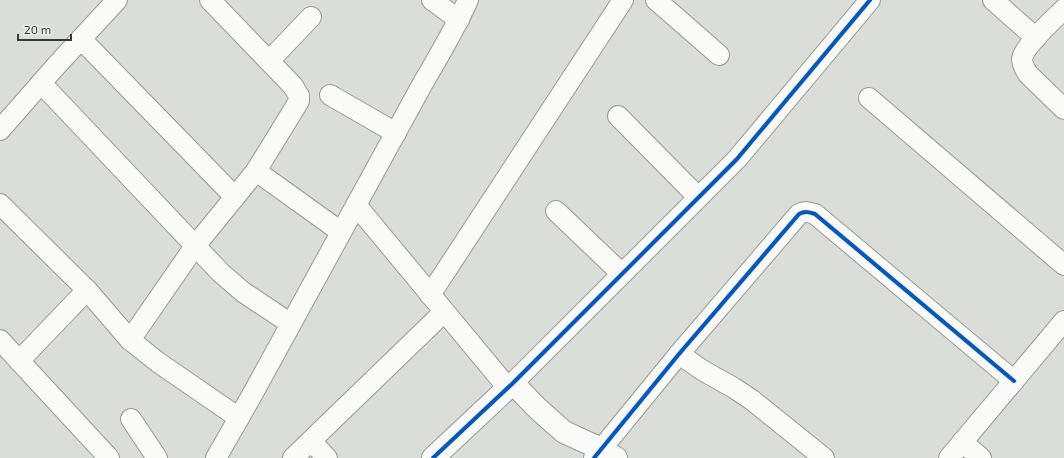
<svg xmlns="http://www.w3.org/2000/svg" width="1064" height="458" font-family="'Exo 2',sans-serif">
  <rect width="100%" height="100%" fill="#dbded8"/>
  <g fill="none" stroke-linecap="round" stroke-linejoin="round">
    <defs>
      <g id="street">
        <polyline points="432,0 459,20"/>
        <polyline points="656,0 719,55"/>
        <polyline points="993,0 1036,38"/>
        <path d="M 1064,9 C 1054,19 1024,46 1022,59 C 1022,65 1025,69 1028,74 L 1064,109"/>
        <polyline points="81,39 235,197"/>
        <polyline points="269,61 311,17"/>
        <polyline points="41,83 221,273 243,292 291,324"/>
        <polyline points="330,95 396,133"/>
        <polyline points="869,98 1064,265"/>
        <polyline points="618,116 698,197"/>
        <polyline points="0,130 56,66 117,0"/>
        <polyline points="256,171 341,232"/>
        <polyline points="0,204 87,290 130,340 159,363 239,418"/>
        <polyline points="356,205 508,388"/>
        <polyline points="556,211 622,274"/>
        <polyline points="430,295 623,0"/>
        <polyline points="0,340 109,458"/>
        <polyline points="130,340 195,246 256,171 299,101 299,96 293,86 210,0"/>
        <polyline points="679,354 702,370 734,388 752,400 824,458"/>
        <polyline points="19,361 87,290"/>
        <polyline points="513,383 737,159 870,0"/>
        <polyline points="131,419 157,458"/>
        <polyline points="311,441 327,458"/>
        <polyline points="962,442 981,458"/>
        <path d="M 216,458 L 252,395 L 423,83 C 439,56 455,29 468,0"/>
        <polyline points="293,458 444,312"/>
        <path d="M 594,458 L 679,354 L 799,214 C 805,211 809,212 815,214 L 1014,381"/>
        <polyline points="949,458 1064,321"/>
      </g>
      <polyline id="secondary" points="433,458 513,383 537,408 564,432 601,449 616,458"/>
    </defs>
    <use href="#street" stroke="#969994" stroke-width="22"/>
    <use href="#secondary" stroke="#969994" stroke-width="24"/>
    <use href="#street" stroke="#fafaf9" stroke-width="20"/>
    <use href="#secondary" stroke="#fafaf9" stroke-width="22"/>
    <defs>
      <g id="cycleway">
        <polyline points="433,458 513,383 737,159 870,0"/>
        <path d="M 594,458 L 679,354 L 799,214 C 805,211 809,212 815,214 L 1014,381"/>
      </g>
    </defs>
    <use href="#cycleway" stroke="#e7eee2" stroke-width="6"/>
    <use href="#cycleway" stroke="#0057b8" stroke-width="4"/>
  </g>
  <path d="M18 34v6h53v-6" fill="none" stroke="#373935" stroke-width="2"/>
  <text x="24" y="34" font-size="12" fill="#373935" stroke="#e7eee2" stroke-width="3" paint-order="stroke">20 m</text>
</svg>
